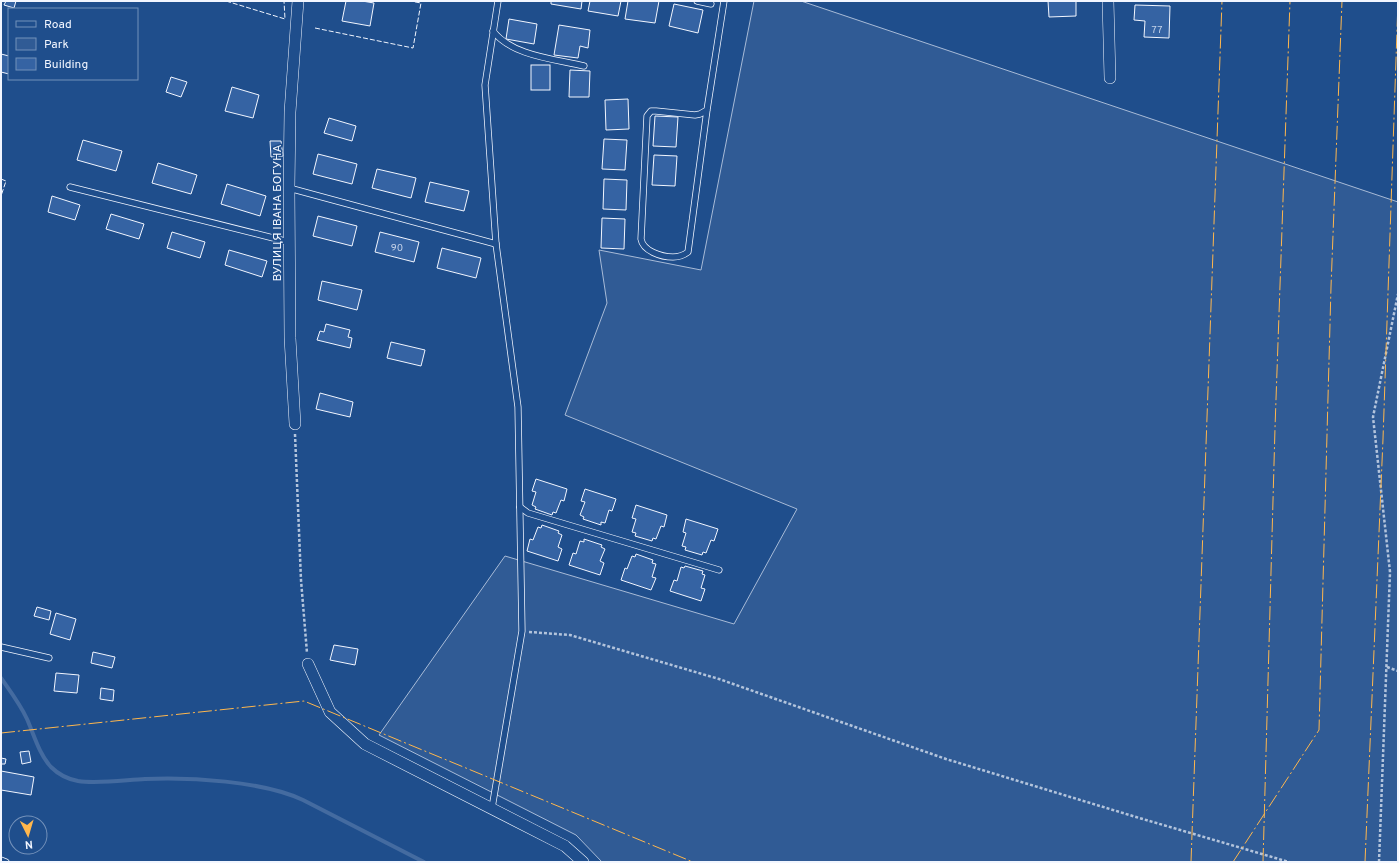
<svg xmlns="http://www.w3.org/2000/svg" width="1399" height="863" font-family="Overpass,sans-serif">
  <rect width="100%" height="100%" fill="#1f4e8c"/>
  <polygon fill="#305b95" stroke="#a8bbd7" points="754,1 801,1 1398,202 1398,862 602,862 576,835 379,735 505,556 734,624 797,509 565,415 607,303 599,250 701,270"/>
  <g fill="none" stroke-linecap="round" stroke-linejoin="round">
    <path stroke="#446ba0" stroke-width="4" d="M 1,678 C 10,691 20,704 27,719 C 34,735 39,754 51,767 C 59,775 67,779 78,781 C 97,784 125,780 145,779 C 189,777 263,781 303,800 L 424,862"/>
  </g>
  <g fill="#3563a3" stroke="#f2f6ff">
    <polygon points="6,1 16,1 14,8 4,5"/>
    <polygon points="346,1 362,1 374,3 370,26 342,21"/>
    <polygon points="551,1 582,1 581,9 551,4"/>
    <polygon points="590,1 621,1 618,16 588,11"/>
    <polygon points="628,1 659,1 655,23 625,19"/>
    <polygon points="1048,1 1076,1 1076,16 1049,17"/>
    <polygon points="674,4 703,10 698,33 669,26"/>
    <polygon points="1135,5 1170,6 1169,38 1144,37 1145,21 1134,20"/>
    <polygon points="509,19 537,24 534,44 506,39"/>
    <polygon points="559,25 590,30 588,48 580,46 578,58 554,55"/>
    <polygon points="1,54 9,56 9,74 1,72"/>
    <rect x="531" y="65" width="19" height="25"/>
    <polygon points="570,70 590,71 589,97 569,97"/>
    <polygon points="171,77 187,82 181,97 166,92"/>
    <polygon points="232,87 259,95 253,118 225,111"/>
    <polygon points="628,99 629,129 606,130 605,100"/>
    <polygon points="655,116 678,117 676,147 653,146"/>
    <polygon points="329,118 356,126 352,141 324,133"/>
    <polygon points="604,139 627,140 625,170 602,169"/>
    <polygon points="83,140 122,151 116,171 77,160"/>
    <polygon points="270,141 281,141 283,156 271,157"/>
    <polygon points="318,154 357,164 352,184 313,174"/>
    <polygon points="654,155 677,156 675,186 652,185"/>
    <polygon points="158,163 197,175 191,194 152,183"/>
    <polygon points="377,169 416,178 411,198 372,188"/>
    <polygon points="604,179 627,180 626,210 603,209"/>
    <polygon points="430,182 469,191 464,211 425,202"/>
    <polygon points="227,184 266,196 260,216 221,204"/>
    <polygon points="52,196 80,205 75,220 48,212"/>
    <polygon points="111,214 144,224 139,239 106,229"/>
    <polygon points="318,216 357,226 352,246 313,236"/>
    <polygon points="602,218 625,219 624,249 601,248"/>
    <polygon points="172,232 205,242 200,258 167,248"/>
    <polygon points="380,232 419,242 414,262 375,252"/>
    <polygon points="442,248 481,258 476,278 437,268"/>
    <polygon points="229,250 267,261 262,277 225,265"/>
    <polygon points="322,281 362,290 357,310 318,300"/>
    <polygon points="326,324 350,330 348,337 352,338 350,348 317,340 320,331 324,332"/>
    <polygon points="391,342 425,350 421,366 387,358"/>
    <polygon points="320,393 353,402 350,417 316,409"/>
    <polygon points="536,479 567,489 564,501 561,500 556,513 553,512 552,515 535,509 536,507 532,505 536,492 532,491"/>
    <polygon points="585,489 616,499 612,511 609,510 605,523 601,522 601,525 583,519 584,517 580,515 585,502 581,501"/>
    <polygon points="636,505 667,515 664,527 661,526 656,539 653,538 652,541 635,536 636,533 632,532 636,519 632,518"/>
    <polygon points="686,519 718,529 714,541 711,540 706,553 703,552 702,555 685,550 686,547 682,546 686,533 683,532"/>
    <polygon points="542,525 559,531 558,533 562,535 558,547 562,549 558,561 527,551 530,539 533,540 538,527 541,528"/>
    <polygon points="584,539 602,545 601,547 605,549 600,561 604,563 600,575 569,565 573,553 576,554 580,541 584,542"/>
    <polygon points="636,554 653,560 652,563 656,564 652,577 656,578 651,590 621,580 625,568 627,569 632,556 635,557"/>
    <polygon points="685,566 703,571 702,574 705,575 701,588 705,589 701,601 670,591 674,580 677,581 681,567 684,568"/>
    <polygon points="37,607 51,611 49,620 34,616"/>
    <polygon points="56,613 76,619 70,640 50,634"/>
    <polygon points="334,645 358,649 355,665 330,660"/>
    <polygon points="93,652 115,657 112,668 91,663"/>
    <polygon points="56,673 79,675 77,693 54,691"/>
    <polygon points="101,688 114,690 113,701 100,699"/>
    <polygon points="29,751 31,762 22,764 20,752"/>
    <polygon points="1,758 6,759 5,764 1,764"/>
    <polygon points="1,771 34,777 31,795 1,790"/>
  </g>
  <g fill="none" stroke-linecap="round" stroke-linejoin="round">
    <defs>
      <g id="lane">
        <polyline points="697,1 711,4"/>
        <path d="M 493,31 C 512,56 555,59 584,66"/>
        <path d="M 707,110 L 700,114 L 695,115 L 656,111 L 651,111 L 647,116 L 641,239 C 643,251 661,257 673,257 C 679,257 684,255 688,252 L 707,110 L 724,1"/>
        <polyline points="70,187 289,242"/>
        <polyline points="289,188 496,244"/>
        <polyline points="520,507 528,513 719,570"/>
        <polyline points="1,647 49,658"/>
        <polyline points="492,808 522,631 518,407 496,244 485,85 498,1"/>
        <polyline points="1,860 6,862"/>
      </g>
      <g id="street">
        <polyline points="1108,1 1110,78"/>
        <polyline points="295,424 290,338 289,188 290,112 298,1"/>
        <polyline points="308,664 330,712 365,744 565,846 583,862"/>
      </g>
    </defs>
    <use href="#lane" stroke="#f2f6ff" stroke-width="7"/>
    <use href="#street" stroke="#f2f6ff" stroke-width="12"/>
    <g stroke="#b3c4dc" stroke-width="2.5" stroke-dasharray="3 2" stroke-linecap="butt">
      <polyline points="295,434 301,580 307,653"/>
      <polyline points="529,632 570,635 719,679 946,759 1136,817 1289,862"/>
      <polyline points="1387,667 1398,671"/>
      <polyline points="1379,862 1390,572 1373,417 1398,294"/>
    </g>
    <use href="#lane" stroke="#1f4e8c" stroke-width="5.5"/>
    <use href="#street" stroke="#1f4e8c" stroke-width="11"/>
    <g stroke="#f2f6ff" stroke-width="1" stroke-dasharray="5 2" stroke-linecap="butt">
      <polyline points="226,1 285,19 284,1"/>
      <polyline points="315,28 413,48 421,3 410,1"/>
      <polyline points="1,179 6,181 1,196"/>
      <polyline points="1,276 1,277"/>
    </g>
    <g stroke="#ffb74d" stroke-width="1" stroke-dasharray="14 3 2 3" stroke-linecap="butt">
      <polyline points="1,733 304,701 693,862"/>
      <polyline points="1191,862 1222,1"/>
      <polyline points="1233,862 1319,730 1331,287 1342,1"/>
      <polyline points="1263,862 1275,428 1290,1"/>
      <polyline points="1365,862 1383,439 1398,1"/>
    </g>
  </g>
  <g text-anchor="middle" stroke-width="3" stroke-linejoin="round" paint-order="stroke">
    <g font-size="10" fill="#c3d1e8">
      <text x="1157" y="33">77</text>
      <text x="397" y="251">90</text>
    </g>
    <g font-size="12" fill="#f2f6ff" stroke="#1f4e8c">
      <text transform="translate(277 213) rotate(-90)" y="4">ВУЛИЦЯ ІВАНА БОГУНА</text>
    </g>
  </g>
  <rect width="1399" height="863" fill="none" stroke="#f2f6ff" stroke-width="4"/>
  <rect x="8" y="8" width="130" height="72" fill="#1f4e8c" stroke="#7391ba"/>
  <rect x="16" y="21" width="20" height="6" fill="#1f4e8c" stroke="#7391ba"/>
  <text x="44" y="28" font-size="12" fill="#f2f6ff">Road</text>
  <rect x="16" y="38" width="20" height="12" fill="#305b95" stroke="#7391ba"/>
  <text x="44" y="48" font-size="12" fill="#f2f6ff">Park</text>
  <rect x="16" y="58" width="20" height="12" fill="#3563a3" stroke="#7391ba"/>
  <text x="44" y="68" font-size="12" fill="#f2f6ff">Building</text>
  <g transform="translate(28 835) rotate(175)"><circle r="19" fill="#1f4e8c" stroke="#7391ba"/>
  <path d="M0-3L7 15L0 10L-7 15Z" fill="#ffb74d"/>
  <text y="-6" font-size="11" font-weight="bold" text-anchor="middle" fill="#f2f6ff">N</text>
  </g>
</svg>
